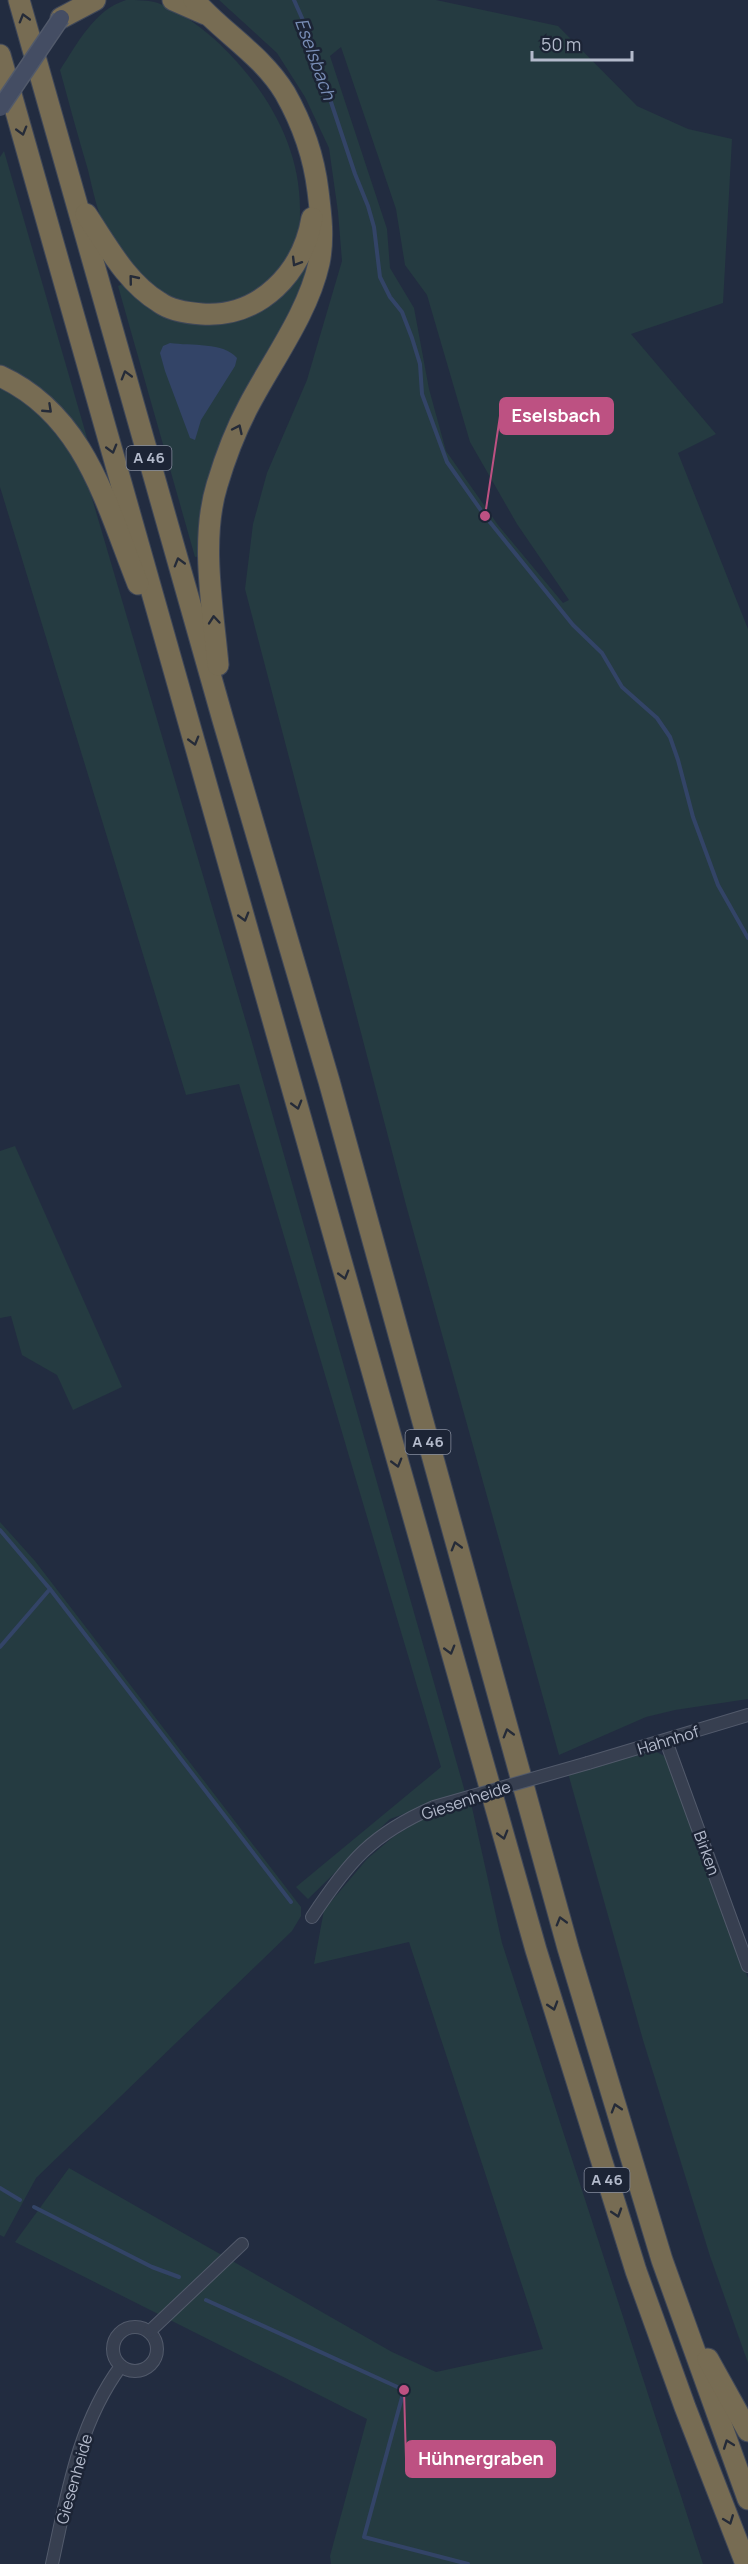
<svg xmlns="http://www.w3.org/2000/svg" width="748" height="2564" font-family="Manrope,sans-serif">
  <rect width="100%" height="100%" fill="#222c40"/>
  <g fill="#253b41" fill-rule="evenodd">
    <path d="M 126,0 C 137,0 148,0 158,3 C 188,15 216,38 237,62 C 274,103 300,153 300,209 C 300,222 300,237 294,249 C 273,297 206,323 160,293 C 141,280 117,251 107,231 C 97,213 93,190 88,170 C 78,137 69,103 60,70 C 78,43 94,10 126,0 Z"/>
    <path d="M 219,0 L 436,0 L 558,26 L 637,106 L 688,129 L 732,139 L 723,303 L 631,334 L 716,434 L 678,453 L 748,629 L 748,1699 L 675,1710 L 646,1717 L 559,1755 L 406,1205 L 245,589 L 253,524 L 267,473 L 307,380 L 342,261 L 338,212 L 329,148 L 305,97 L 277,53 ZM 341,47 L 396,209 L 405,265 L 427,295 L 470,442 L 517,524 L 569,600 L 563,603 L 498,525 L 446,451 L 429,389 L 414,308 L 390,268 L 387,229 L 330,56 Z"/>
    <polygon points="4,151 94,462 0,366 0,157"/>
    <polygon points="312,237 306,286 251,391 202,556 195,557 118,286 125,283 141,298 247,312"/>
    <polygon points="0,386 36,407 66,441 89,488 251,1039 465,1792 390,1819 308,1899 296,1887 441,1767 239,1084 186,1095 0,487"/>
    <polygon points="15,1146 122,1387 73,1410 57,1375 22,1355 11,1316 0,1318 0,1151"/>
    <polygon points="0,1522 35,1561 301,1907 301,1916 292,1931 36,2178 4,2237 0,2235"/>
    <polygon points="655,1751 668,1758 748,1978 748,2363 710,2256 643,2040 568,1773"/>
    <polygon points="471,1803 502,1943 703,2564 331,2564 330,2556 367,2419 15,2242 69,2168 392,2352 436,2372 543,2349 409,1942 314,1964 324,1910 367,1859 393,1837 423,1818"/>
  </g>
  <path fill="#334467" d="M 170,343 C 191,346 224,342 237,358 L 235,366 L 201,420 L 195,440 L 190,438 L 165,371 L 160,353 L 163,346 Z"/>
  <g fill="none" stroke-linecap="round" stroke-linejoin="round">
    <g stroke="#334467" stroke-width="4">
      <polyline points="294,0 306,27 355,174 368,206 374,227 380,277 390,297 402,312 412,338 420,364 422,394 447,462 485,516 573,625 602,653 622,687 657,718 670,737 678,760 693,817 718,885 748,938"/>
      <polyline points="0,1530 50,1589 0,1647"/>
      <polyline points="50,1589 291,1902"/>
      <polyline points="0,2188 20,2200"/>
      <polyline points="34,2207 152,2267 179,2277"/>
      <polyline points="206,2300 404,2390 364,2537 468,2564"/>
    </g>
    <defs>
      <g id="street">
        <polyline points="666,1741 748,1966"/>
        <polyline points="588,1763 748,1715"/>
        <path d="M 312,1917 C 349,1861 372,1834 434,1807"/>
        <circle cx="135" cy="2349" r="22"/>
        <polyline points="149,2332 242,2244"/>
        <path d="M 52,2564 C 67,2495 78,2424 121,2366"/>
      </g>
      <g id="highway">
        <polyline points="19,0 223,720 329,1081 568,1948 662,2260 748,2499"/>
        <polyline points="173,0 205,14"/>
        <path d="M 194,0 C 223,33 262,55 285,93 C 302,123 314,157 318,191 C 321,215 324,239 319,263 C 308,313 272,361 249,405 C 235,431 225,458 217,485 C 200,540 213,609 218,665"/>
        <polyline points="61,18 95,0"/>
        <polyline points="0,55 536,1950 636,2271 685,2407 746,2564"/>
        <path d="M 86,214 C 107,245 126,282 159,302 C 171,311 188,313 202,314 C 260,318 303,272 312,218"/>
        <path d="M 0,376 C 85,415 106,504 138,584"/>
        <polyline points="708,2359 748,2431"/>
      </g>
    </defs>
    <use href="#street" stroke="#525a6b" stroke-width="14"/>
    <use href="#highway" stroke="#3f4758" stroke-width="23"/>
    <use href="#street" stroke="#373f50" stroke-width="12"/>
    <use href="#highway" stroke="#776c53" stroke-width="21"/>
    <defs>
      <polyline id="street-bridge" points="434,1807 588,1763"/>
      <polyline id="secondary-bridge" points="0,108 61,18"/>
    </defs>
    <use href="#street-bridge" stroke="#525a6b" stroke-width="14" stroke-linecap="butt"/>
    <use href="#secondary-bridge" stroke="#525a6b" stroke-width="19" stroke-linecap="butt"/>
    <use href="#street-bridge" stroke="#373f50" stroke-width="12"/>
    <use href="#secondary-bridge" stroke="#444d63" stroke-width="16"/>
  </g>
  <defs><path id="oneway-chevron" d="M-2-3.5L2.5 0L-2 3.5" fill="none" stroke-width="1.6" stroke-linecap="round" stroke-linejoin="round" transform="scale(1.5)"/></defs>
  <g stroke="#252b38">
    <use href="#oneway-chevron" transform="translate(24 18) rotate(-106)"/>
    <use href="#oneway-chevron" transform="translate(22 131) rotate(74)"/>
    <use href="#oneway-chevron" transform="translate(296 262) rotate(121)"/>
    <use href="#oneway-chevron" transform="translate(133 279) rotate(-129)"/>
    <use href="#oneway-chevron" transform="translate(126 375) rotate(-106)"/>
    <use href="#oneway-chevron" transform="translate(48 409) rotate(43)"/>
    <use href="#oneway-chevron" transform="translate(238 429) rotate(-65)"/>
    <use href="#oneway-chevron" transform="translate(112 449) rotate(74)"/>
    <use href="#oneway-chevron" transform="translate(179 562) rotate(-106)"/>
    <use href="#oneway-chevron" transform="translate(214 620) rotate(-95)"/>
    <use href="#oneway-chevron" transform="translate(194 741) rotate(74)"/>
    <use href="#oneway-chevron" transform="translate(244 917) rotate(74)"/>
    <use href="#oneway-chevron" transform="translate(297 1105) rotate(74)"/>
    <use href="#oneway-chevron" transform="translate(344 1275) rotate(74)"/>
    <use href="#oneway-chevron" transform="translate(397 1463) rotate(74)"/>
    <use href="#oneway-chevron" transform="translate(456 1546) rotate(-106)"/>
    <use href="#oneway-chevron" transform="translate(450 1650) rotate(74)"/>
    <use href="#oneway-chevron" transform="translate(508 1733) rotate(-106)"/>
    <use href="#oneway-chevron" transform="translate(503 1835) rotate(74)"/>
    <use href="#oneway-chevron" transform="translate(561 1921) rotate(-106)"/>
    <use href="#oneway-chevron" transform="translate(553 2006) rotate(73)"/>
    <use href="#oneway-chevron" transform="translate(616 2108) rotate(-107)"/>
    <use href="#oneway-chevron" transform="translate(617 2213) rotate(72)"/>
    <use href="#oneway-chevron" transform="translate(728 2444) rotate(-110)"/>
    <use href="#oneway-chevron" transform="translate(729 2520) rotate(69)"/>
  </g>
  <g text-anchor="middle" stroke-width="5" stroke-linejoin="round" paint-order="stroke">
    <g fill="#1c2435" stroke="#868d9e" stroke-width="1.5">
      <rect x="126.5" y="446" width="45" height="24" rx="4.5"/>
      <rect x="405.5" y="1430" width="45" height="24" rx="4.5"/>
      <rect x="584.5" y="2168" width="45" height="24" rx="4.5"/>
    </g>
    <g font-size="15" font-weight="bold" fill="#b3bacb">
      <text x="149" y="463">A 46</text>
      <text x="428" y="1447">A 46</text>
      <text x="607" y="2185">A 46</text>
    </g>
    <g font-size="16" fill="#b3bacb" stroke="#1c2435">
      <text transform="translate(668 1740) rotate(-17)" y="6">Hahnhof</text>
      <text transform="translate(466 1800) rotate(-18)" y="6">Giesenheide</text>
      <text transform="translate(707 1853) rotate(70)" y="6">Birken</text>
      <text transform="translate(74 2479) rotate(-74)" y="6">Giesenheide</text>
    </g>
    <g font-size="18" font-style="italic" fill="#788db5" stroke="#1c2435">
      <text transform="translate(315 59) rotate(70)" y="6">Eselsbach</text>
    </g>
  </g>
  <path fill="none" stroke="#bd5182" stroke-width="2" d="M485 516L500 416M404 2390L406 2459"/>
  <g fill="#bd5182" stroke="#1c2435" stroke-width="2">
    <circle cx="485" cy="516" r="6"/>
    <circle cx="404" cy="2390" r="6"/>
  </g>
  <g fill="#bd5182" stroke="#bd5182" stroke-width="2">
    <rect x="500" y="398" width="113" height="36" rx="6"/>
    <rect x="406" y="2441" width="149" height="36" rx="6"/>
  </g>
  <g font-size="18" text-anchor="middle" font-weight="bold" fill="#fff">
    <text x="556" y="422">Eselsbach</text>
    <text x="481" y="2465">Hühnergraben</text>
  </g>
  <path d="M532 51v9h100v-9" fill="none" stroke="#b3bacb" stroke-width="3"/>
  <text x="541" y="51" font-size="18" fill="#b3bacb" stroke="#1c2435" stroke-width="4.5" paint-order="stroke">50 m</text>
</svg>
